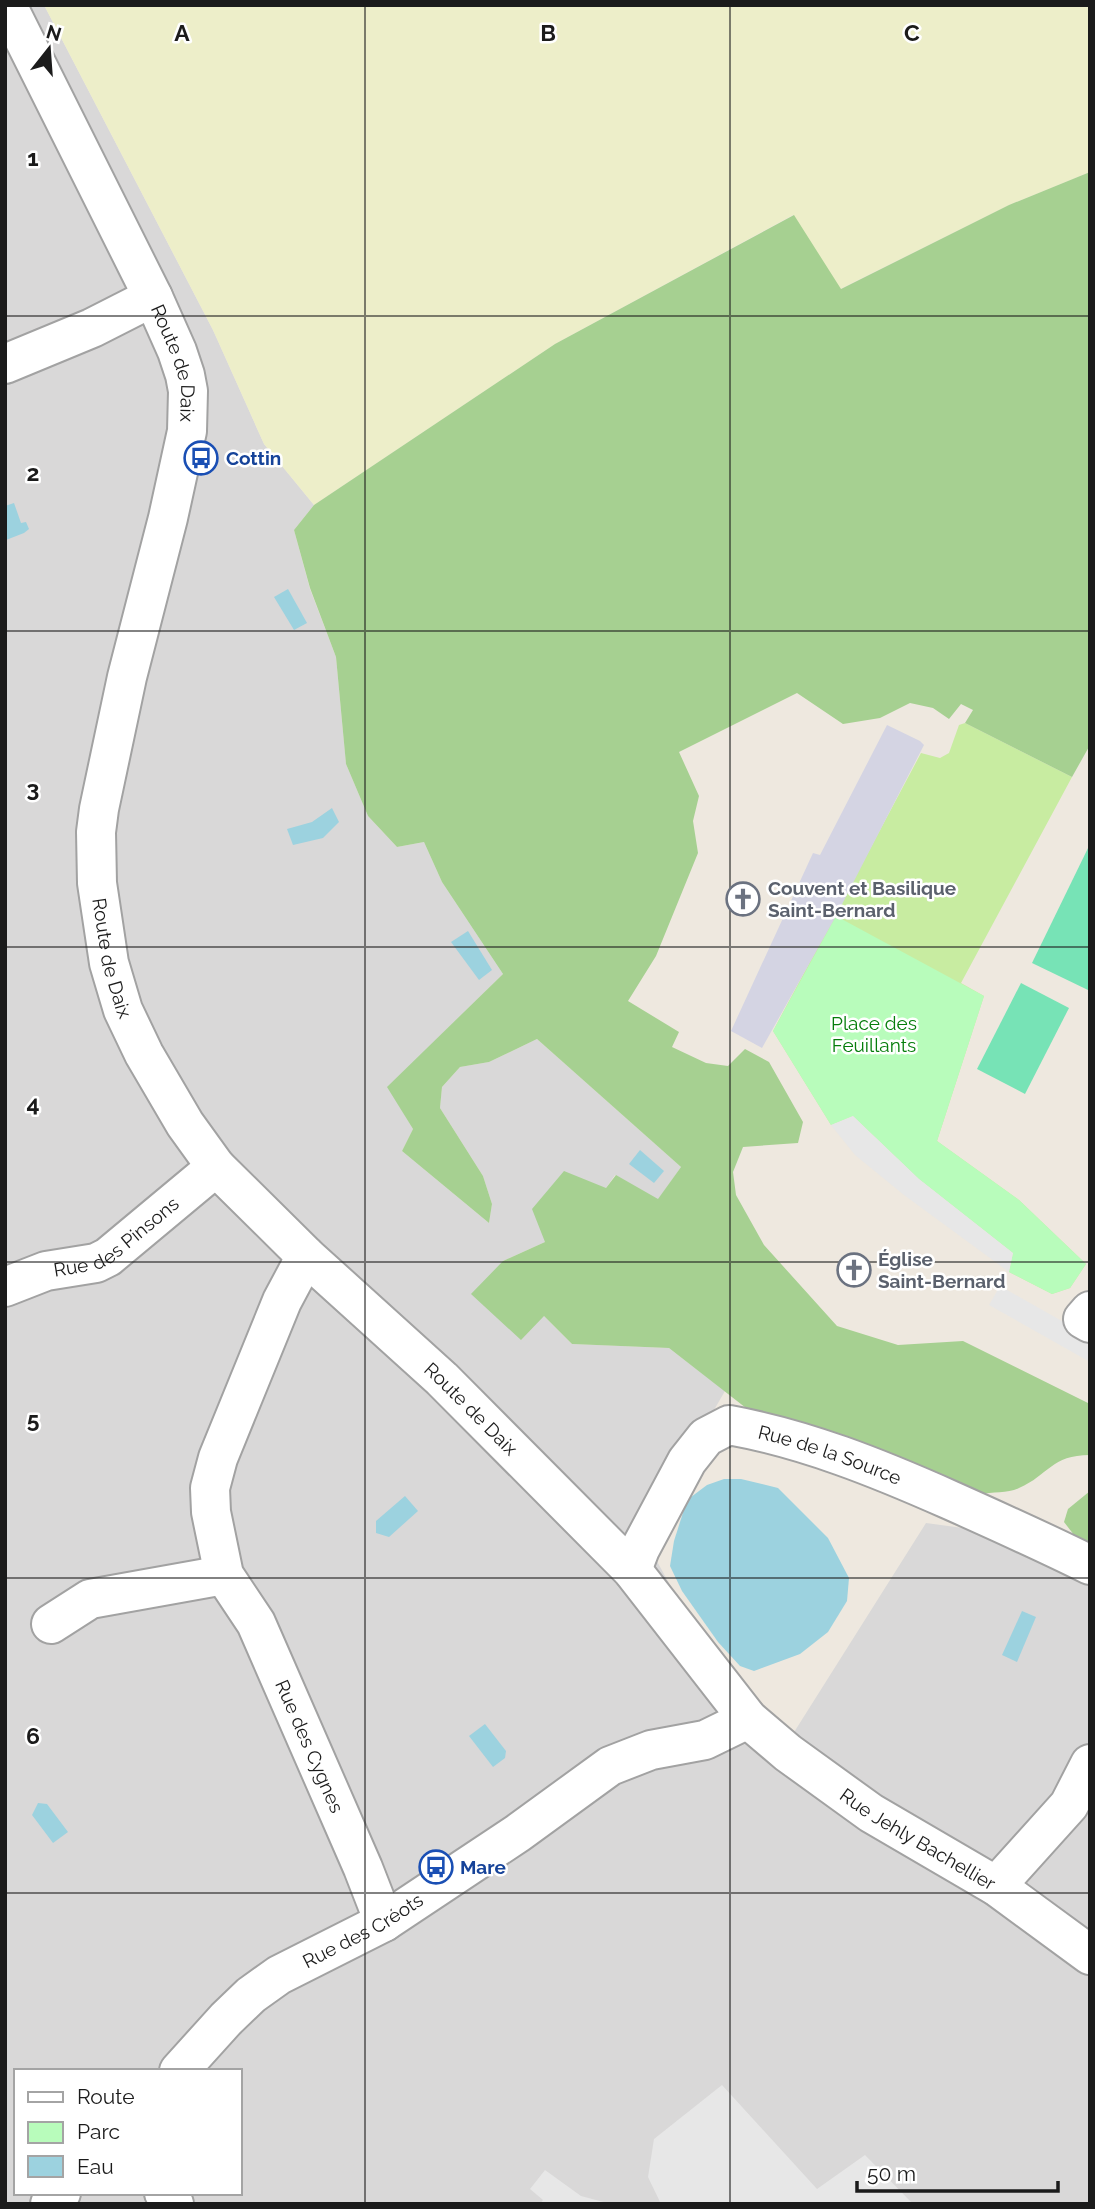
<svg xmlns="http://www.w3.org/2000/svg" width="1095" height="2209" font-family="Raleway,sans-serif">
  <rect width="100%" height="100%" fill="#eee8df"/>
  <path fill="#d9d8d8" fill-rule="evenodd" d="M 5,5 L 44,5 L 213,330 L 264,444 L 314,505 L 294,530 L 310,589 L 336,657 L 346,764 L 368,816 L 397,847 L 424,842 L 442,882 L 503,974 L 388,1087 L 413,1129 L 402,1151 L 489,1223 L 492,1204 L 483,1176 L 440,1108 L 442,1087 L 460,1067 L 489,1062 L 537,1039 L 681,1167 L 658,1200 L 615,1175 L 606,1188 L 545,1242 L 503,1261 L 544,1316 L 572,1344 L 669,1348 L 725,1391 L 642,1534 L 698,1636 L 791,1737 L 926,1523 L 1081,1544 L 1090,1548 L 1090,2204 L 5,2204 ZM 16,2071 L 240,2071 L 240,2193 L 16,2193 Z"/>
  <polygon fill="#edeec9" points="44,5 1090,5 1090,172 1009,205 840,289 793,215 555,344 314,505 264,444 213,330"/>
  <polygon fill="#c8eca1" points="965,723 1072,777 961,983 984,996 937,1141 1019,1200 1086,1264 1070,1288 1052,1294 1009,1272 1013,1253 919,1179 853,1116 831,1125 773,1031 921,753 940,758 949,753 959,725"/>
  <g fill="#a6d091">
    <path d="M 1090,172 L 1090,745 L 1072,777 L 965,723 L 973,710 L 961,704 L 949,719 L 933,708 L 910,703 L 880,718 L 843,724 L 797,693 L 679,752 L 699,796 L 693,821 L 698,853 L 656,956 L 628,1001 L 679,1032 L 672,1047 L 706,1063 L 728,1066 L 745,1049 L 769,1062 L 803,1122 L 798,1143 L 743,1147 L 733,1172 L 736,1195 L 764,1245 L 837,1326 L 898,1345 L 963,1341 L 1090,1404 L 1090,1455 C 1051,1455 1049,1475 1019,1488 C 1009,1493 992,1492 980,1494 L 755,1415 L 669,1348 L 572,1344 L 544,1316 L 521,1340 L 471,1294 L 503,1261 L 545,1242 L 532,1209 L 564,1171 L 606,1188 L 616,1175 L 658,1199 L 681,1167 L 537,1039 L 489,1062 L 460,1067 L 442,1087 L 440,1108 L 483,1176 L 492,1204 L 489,1223 L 402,1151 L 413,1129 L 387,1087 L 503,974 L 442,882 L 424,842 L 397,847 L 368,816 L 346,764 L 336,657 L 310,588 L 294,530 L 314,505 L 555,344 L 794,215 L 841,289 L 1009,205 Z"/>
    <polygon points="1090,1491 1090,1548 1081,1544 1064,1522 1068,1509"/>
  </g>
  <polygon fill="#b8fcbb" points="836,916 984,996 937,1141 1019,1200 1086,1264 1070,1288 1052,1294 1009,1272 1013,1253 919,1179 853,1116 831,1125 773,1031"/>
  <g fill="#77e3b6">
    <polygon points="1090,844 1090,986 1088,990 1032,963"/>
    <polygon points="1021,983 1069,1008 1025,1094 977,1069"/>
  </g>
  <g fill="#e7e7e7">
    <polygon points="853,1116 919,1179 1013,1253 1009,1272 904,1195 855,1155 831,1125"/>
    <polygon points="1000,1286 1090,1337 1090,1362 989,1305"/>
    <polygon points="722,2085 817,2189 865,2155 913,2204 661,2204 648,2177 654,2139"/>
    <polygon points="545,2170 581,2196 611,2204 540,2204 543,2200 530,2189"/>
  </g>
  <polygon fill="#d4d4e3" points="887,725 920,741 924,745 836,916 762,1048 731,1031 813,853 820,855"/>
  <g fill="#9cd2df">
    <polygon points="14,503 21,523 26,522 29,529 24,533 6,540 5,506"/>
    <polygon points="288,589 307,623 294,630 274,597"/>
    <polygon points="332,808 339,822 323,838 293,845 287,829 312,822"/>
    <polygon points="468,931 492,970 479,980 451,942"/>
    <polygon points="640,1150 664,1171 654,1183 629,1164"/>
    <polygon points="724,1479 741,1479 778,1488 828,1538 849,1578 847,1601 828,1632 800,1654 754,1671 740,1666 718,1642 682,1591 670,1566 674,1541 687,1500 707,1485"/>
    <polygon points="405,1496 418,1511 389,1537 376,1533 376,1521"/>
    <polygon points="1022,1611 1036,1617 1017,1662 1002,1655"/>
    <polygon points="485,1724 506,1751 505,1758 493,1767 469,1736"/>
    <polygon points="38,1803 47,1804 68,1832 53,1843 32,1815"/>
  </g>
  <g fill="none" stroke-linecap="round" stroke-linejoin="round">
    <defs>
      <g id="minor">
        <path id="s1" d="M 7,5 L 153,297 L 177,351 L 185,375 L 188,391 L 187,431 L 168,518 L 127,677 L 99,809 L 96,832 L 97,883 L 109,963 L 123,1010 L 144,1054 L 185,1124 L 216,1167 L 306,1256 L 442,1379 L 632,1570 L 748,1719 L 788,1753 L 871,1813 L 996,1886 L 1090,1955"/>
        <polyline points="5,364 92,328 153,297"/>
        <path id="s2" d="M 306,1256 L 282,1301 L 218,1458 L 210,1488 L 211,1512 L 224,1575 L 256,1623 L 363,1868 L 384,1922"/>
        <path id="s3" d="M 5,1287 L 46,1271 L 96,1263 L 108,1257 L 216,1167"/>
        <polyline points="1090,1311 1083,1319 1090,1323"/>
        <path id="s4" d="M 632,1570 L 640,1549 L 687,1461 L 706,1437 L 729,1425 C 806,1439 878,1468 950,1500 C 997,1521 1044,1542 1090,1565"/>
        <polyline points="51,1624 90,1599 224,1575"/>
        <polyline points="996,1886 1069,1805 1090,1764"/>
        <path id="s5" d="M 179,2071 L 226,2019 L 251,1995 L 279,1975 L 384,1922 L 518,1833 L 610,1766 L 651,1750 L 705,1740 L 748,1719"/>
        <polyline points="164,2193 174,2204"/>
        <polyline points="50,2204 61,2193"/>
      </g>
    </defs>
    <use href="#minor" stroke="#a2a2a2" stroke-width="42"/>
    <use href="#minor" stroke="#fff" stroke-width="38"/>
  </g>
  <path fill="none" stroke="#1b1b1b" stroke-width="2" stroke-opacity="0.55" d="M 365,5 L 365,2204M 730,5 L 730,2204M 5,316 L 1090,316M 5,631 L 1090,631M 5,947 L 1090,947M 5,1262 L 1090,1262M 5,1578 L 1090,1578M 5,1893 L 1090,1893"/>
  <defs>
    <symbol id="bus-ring" viewBox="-11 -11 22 22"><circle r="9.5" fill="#fff" stroke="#1a4fb4" stroke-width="1.5"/><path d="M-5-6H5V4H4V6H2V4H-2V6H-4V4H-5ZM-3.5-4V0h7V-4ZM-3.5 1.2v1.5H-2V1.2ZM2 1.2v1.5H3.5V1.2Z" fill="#1a4fb4"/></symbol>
    <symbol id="church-ring" viewBox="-11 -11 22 22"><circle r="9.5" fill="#fff" stroke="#6b7280" stroke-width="1.5"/><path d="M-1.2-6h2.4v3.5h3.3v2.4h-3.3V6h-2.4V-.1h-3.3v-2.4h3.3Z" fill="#6b7280"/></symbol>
  </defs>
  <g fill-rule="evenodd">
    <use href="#bus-ring" x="182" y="439" width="38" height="38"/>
    <use href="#church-ring" x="724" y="880" width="38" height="38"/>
    <use href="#church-ring" x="835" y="1251" width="38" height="38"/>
    <use href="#bus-ring" x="417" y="1848" width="38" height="38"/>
  </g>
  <g text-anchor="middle" stroke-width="5" stroke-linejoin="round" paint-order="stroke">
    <g font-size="19" fill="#1b1b1b" stroke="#fff">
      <text dy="7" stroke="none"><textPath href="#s1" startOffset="397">Route de Daix</textPath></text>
      <text dy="7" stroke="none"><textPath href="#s1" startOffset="1006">Route de Daix</textPath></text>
      <text dy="7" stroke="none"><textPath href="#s3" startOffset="124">Rue des Pinsons</textPath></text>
      <text dy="7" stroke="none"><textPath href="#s1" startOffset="1594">Route de Daix</textPath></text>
      <text dy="7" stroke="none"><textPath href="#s4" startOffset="284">Rue de la Source</textPath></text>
      <text dy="7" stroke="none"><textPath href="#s2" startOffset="532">Rue des Cygnes</textPath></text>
      <text dy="7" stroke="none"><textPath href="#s1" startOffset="2219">Rue Jehly Bachellier</textPath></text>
      <text dy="7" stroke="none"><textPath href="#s5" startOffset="234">Rue des Créots</textPath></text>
    </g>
    <g font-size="19" font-weight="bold" fill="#164399" stroke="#fff" text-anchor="start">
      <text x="226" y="465">Cottin</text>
      <text x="460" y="1874">Mare</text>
    </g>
    <g font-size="19" font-weight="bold" fill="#5b616d" stroke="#fff" text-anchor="start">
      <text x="768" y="895">Couvent et Basilique<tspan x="768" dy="22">Saint-Bernard</tspan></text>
      <text x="878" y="1266">Église<tspan x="878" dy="22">Saint-Bernard</tspan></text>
    </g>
    <g font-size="19" fill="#057d0b" stroke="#fff">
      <text x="874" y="1030">Place des<tspan x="874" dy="22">Feuillants</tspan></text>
    </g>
  </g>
  <g font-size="23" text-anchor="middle" font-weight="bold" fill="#1b1b1b" stroke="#fff" stroke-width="5" stroke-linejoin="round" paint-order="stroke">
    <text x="182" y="41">A</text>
    <text x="548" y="41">B</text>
    <text x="912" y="41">C</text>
    <text x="33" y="166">1</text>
    <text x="33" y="481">2</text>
    <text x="33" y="797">3</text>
    <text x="33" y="1112">4</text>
    <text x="33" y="1428">5</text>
    <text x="33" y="1744">6</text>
  </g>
  <rect width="1095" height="2209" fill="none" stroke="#1b1b1b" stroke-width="14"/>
  <rect x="14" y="2069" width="228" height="126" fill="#ffffff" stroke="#a4a4a4" stroke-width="2"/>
  <rect x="28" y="2092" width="35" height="10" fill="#ffffff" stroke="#a4a4a4" stroke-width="2"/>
  <text x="77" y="2104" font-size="21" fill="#1b1b1b">Route</text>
  <rect x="28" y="2122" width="35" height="21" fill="#b8fcbb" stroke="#a4a4a4" stroke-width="2"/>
  <text x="77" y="2139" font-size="21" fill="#1b1b1b">Parc</text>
  <rect x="28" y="2156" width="35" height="21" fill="#9cd2df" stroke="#a4a4a4" stroke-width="2"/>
  <text x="77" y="2174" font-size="21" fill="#1b1b1b">Eau</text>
  <g transform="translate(49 49) rotate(17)" stroke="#ffffff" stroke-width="5" paint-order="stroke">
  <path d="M0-5L12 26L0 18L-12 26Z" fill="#1b1b1b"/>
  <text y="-10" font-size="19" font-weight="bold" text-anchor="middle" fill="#1b1b1b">N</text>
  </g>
  <path d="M857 2181v10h201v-10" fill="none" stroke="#1b1b1b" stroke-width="3.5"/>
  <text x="867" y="2181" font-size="21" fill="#1b1b1b" stroke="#ffffff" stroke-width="5" paint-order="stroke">50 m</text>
</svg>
